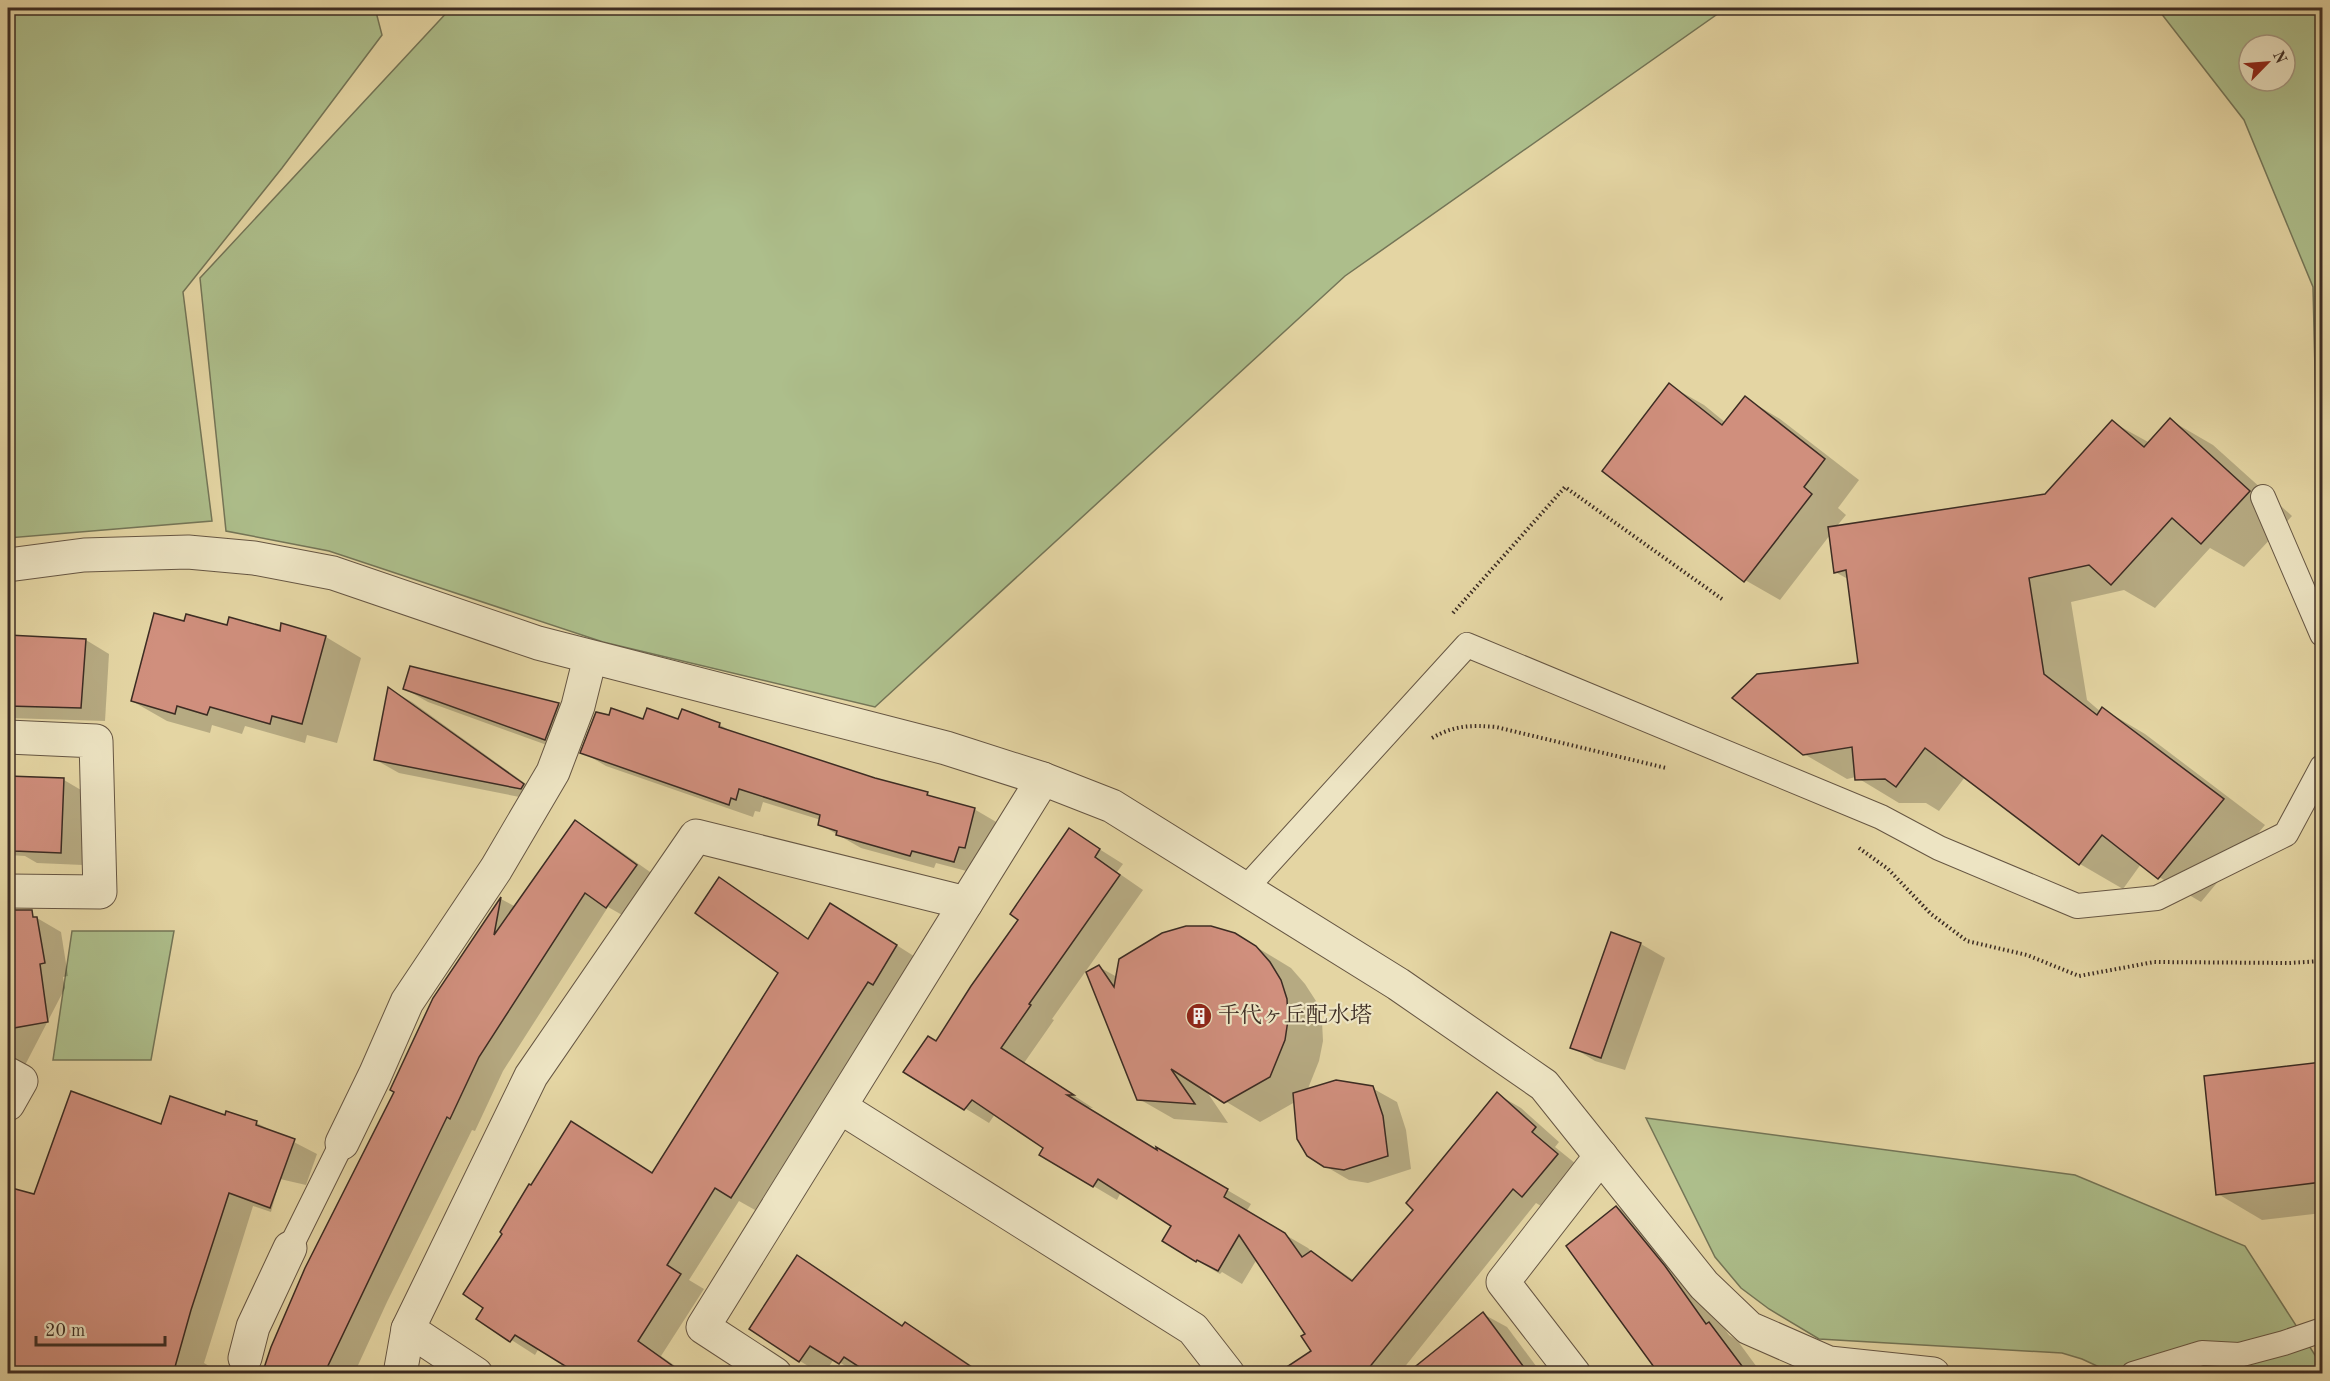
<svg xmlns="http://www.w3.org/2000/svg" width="2330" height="1381" viewBox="0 0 2330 1381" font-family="'Old Standard TT','Noto Serif JP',serif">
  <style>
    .green { fill: #adbe8b; stroke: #747557; stroke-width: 1.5; fill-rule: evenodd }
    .shadow { fill: #0003 }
    .building { fill: #d08f7d; stroke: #3c2c23; stroke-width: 1.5 }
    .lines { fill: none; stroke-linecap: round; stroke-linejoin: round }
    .service-casing { stroke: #665643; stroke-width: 26 }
    .minor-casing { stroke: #665643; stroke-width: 35 }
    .path { stroke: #3c2c23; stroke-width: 4; stroke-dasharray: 1.5 3; stroke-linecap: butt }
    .service { stroke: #ede4c3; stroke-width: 24 }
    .minor { stroke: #ede4c3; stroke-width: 33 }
    .labels { text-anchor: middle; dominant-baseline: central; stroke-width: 4.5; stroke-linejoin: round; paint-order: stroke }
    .poi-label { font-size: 22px; fill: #3c2c23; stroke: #ede4c3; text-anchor: start }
  </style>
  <rect width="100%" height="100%" fill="#e4d5a3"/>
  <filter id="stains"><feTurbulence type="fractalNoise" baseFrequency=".00333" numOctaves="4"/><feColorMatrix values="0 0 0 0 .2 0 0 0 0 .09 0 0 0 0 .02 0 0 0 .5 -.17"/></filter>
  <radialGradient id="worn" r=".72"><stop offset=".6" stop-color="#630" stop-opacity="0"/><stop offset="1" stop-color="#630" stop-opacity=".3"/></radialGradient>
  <!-- green -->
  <g class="green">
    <path d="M8,8H375L382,35L282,168L183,292L212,521L8,538Z"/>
    <path d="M451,8H1726L1345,276L875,707L603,642L329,551L226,531L200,278Z"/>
    <path d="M2157,8H2322V562L2319,538L2313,287L2244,120ZM2249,45H2285V81H2249Z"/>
    <path d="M72,931H174L151,1060H53Z"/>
    <path d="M1646,1118L2075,1175L2245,1246L2322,1366V1373H2112L2082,1359L2062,1353L1819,1339L1769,1309L1741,1288L1715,1257Z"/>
  </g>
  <!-- shadow -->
  <g class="shadow">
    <path d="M1669,385L1704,405L1726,423L1745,398L1780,419L1859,480L1838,508L1846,515L1836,527L2045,496L2112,422L2150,443L2170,420L2213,445L2292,516L2244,567L2210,548L2155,608L2124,590L2071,602L2087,700L2101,712L2103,709L2145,734L2265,825L2201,902L2159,877L2141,864L2123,889L2080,864L1965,777L1939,811L1926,803H1899L1856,777L1847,779L1804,754L1860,664L1848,579L1835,572L1830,535L1780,600L1745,580Z"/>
    <path d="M185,623L281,633L283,625L326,637L361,658L337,743L307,735L305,743L245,726L242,734L212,725L210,733L167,721L132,701Z"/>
    <path d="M8,638L86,640L109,654L105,721L8,718Z"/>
    <path d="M411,668L558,704L582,718L569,753L428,702L405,689Z"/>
    <path d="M389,689L412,702L547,799L545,802L399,773L376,760Z"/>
    <path d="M644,721H679L720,725L738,735L874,780L927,794L937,800L974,809L998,823L978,874L936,863L934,868L861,848L819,824L821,820L763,802L760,812L755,811L753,817L606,766L582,752Z"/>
    <path d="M8,777L64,780L86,793L83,865L37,863L25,856L8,855Z"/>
    <path d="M575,822L599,836L660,879L631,920L608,907L503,1071L475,1131L472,1130L387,1302L354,1374H267L395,1091L434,999L501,899L516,907Z"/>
    <path d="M1069,830L1123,864L1117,872L1143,890L1052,1019L1054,1020L1024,1063L1093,1108L1086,1107L1160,1153L1159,1150L1251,1204L1246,1212L1308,1248L1312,1252L1355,1281L1416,1209L1497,1094L1521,1108L1559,1142L1555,1147L1581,1168L1546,1209L1536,1203L1399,1374H1303L1313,1351L1307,1334L1257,1259L1242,1284L1222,1272L1220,1274L1164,1241L1173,1226L1121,1192L1117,1200L1041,1155L1045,1148L995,1114L989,1123L906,1072L937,1043L1020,920Z"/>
    <path d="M719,879L809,939L854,918L920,960L893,995L755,1210L739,1201L689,1280L704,1289L661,1356L681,1370L679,1373L539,1348L535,1355L479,1319L658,1178L780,972Z"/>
    <path d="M37,918L61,932L68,976L63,977L65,988L22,1071L8,1062V922Z"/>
    <path d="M1235,934L1291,968L1305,984L1316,1001L1322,1021L1323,1041L1319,1061L1307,1091L1372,1088L1397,1102L1406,1130L1411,1169L1368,1183L1349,1180L1325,1166L1295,1102L1260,1122L1205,1089L1228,1123L1174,1119L1139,1099L1099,967L1117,977Z"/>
    <path d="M1612,934L1641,944L1665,958L1625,1070L1595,1061L1572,1047Z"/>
    <path d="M2322,993V1051L2317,994Z"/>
    <path d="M2322,1063V1213L2262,1220L2218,1194L2205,1077Z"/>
    <path d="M227,1112L257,1123L317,1154L306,1185L280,1179L271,1212L253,1206L204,1363L222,1374H8V1188L35,1196L162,1126L225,1117Z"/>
    <path d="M1617,1207L1644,1223L1693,1284L1729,1335L1737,1340L1762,1374H1655L1659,1371Z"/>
    <path d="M797,1257L904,1326L905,1324L929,1337L984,1374H872L868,1371L866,1374H859L834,1359L824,1374H821L800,1361L751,1329Z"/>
    <path d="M1483,1314L1507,1327L1542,1374H1408Z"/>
  </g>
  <!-- building -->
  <g class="building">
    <path d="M1669,383L1722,425L1745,396L1825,459L1804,487L1812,494L1744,582L1602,471Z"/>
    <path d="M2170,418L2250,491L2201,544L2172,518L2111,585L2089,565L2029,578L2044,674L2097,715L2102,707L2224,799L2158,879L2102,835L2079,865L1925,748L1896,787L1885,779L1855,780L1852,747L1803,755L1732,698L1757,674L1858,663L1846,570L1834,573L1828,527L2045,494L2112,420L2144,447Z"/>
    <path d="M154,613L184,621L186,614L227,625L229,617L280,631L281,623L326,636L302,724L272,716L270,724L210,707L207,715L177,706L175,714L131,701Z"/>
    <path d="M8,635L86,639L81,708L8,706Z"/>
    <path d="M410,666L559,703L545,740L403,689Z"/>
    <path d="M388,687L524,784L521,789L374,760Z"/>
    <path d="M611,708L643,719L647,708L678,719L682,709L720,723L719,727L875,778L928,792L927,795L975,808L965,848L959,847L954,862L912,851L910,856L836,835L837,831L818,825L820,815L739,789L736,800L731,798L729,805L580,753L596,712L609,715Z"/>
    <path d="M8,776L64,778L61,853L14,851V828L8,827Z"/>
    <path d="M575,820L637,865L606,908L585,893L479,1057L450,1119L447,1117L420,1173L324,1374H262L271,1347L305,1268L394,1092L390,1090L433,998L501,897L494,935Z"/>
    <path d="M1069,828L1100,849L1095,857L1120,875L1029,1004L1031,1005L1001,1048L1074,1095H1067L1157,1150L1156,1147L1228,1189L1224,1197L1285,1233L1302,1257L1311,1251L1352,1281L1413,1210L1406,1203L1497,1092L1536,1127L1532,1132L1558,1154L1522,1197L1513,1189L1364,1374H1276L1311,1351L1301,1336L1305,1334L1239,1235L1218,1271L1197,1260L1196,1262L1162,1241L1171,1226L1098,1179L1093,1187L1039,1155L1043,1148L972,1100L964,1110L903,1072L928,1036L936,1041L971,986L1018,920L1010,914Z"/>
    <path d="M719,877L808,939L830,903L897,945L873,985L868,982L731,1198L715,1188L667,1265L681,1274L638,1341L684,1374H578L515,1335L510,1342L476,1319L483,1308L463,1294L502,1234L500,1232L529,1184L531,1185L571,1121L652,1173L778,973L695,913Z"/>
    <path d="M8,910H32L33,917H37L45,963L40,964L48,1022L8,1029Z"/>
    <path d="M1186,926H1211L1235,933L1256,946L1270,962L1281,980L1287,999L1288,1020L1285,1040L1270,1077L1224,1103L1171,1069L1195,1104L1137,1100L1086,972L1099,965L1114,987L1119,959L1162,933Z"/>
    <path d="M1611,932L1641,943L1601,1058L1570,1048Z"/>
    <path d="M2322,1062V1182L2216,1195L2204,1076Z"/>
    <path d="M1336,1080L1373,1086L1383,1116L1388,1156L1344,1170L1324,1167L1307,1156L1297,1139L1293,1093Z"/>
    <path d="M71,1091L161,1124L170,1096L225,1115L226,1111L257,1121L256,1125L295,1139L270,1208L229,1193L191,1310L173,1374H8V1187L34,1194Z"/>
    <path d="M1616,1206L1665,1266L1706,1324L1709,1322L1748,1374H1659L1566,1246Z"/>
    <path d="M797,1255L902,1326L905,1322L982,1374H870L844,1357L839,1364L810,1346L799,1362L749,1329Z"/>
    <path d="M1483,1312L1529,1374H1406Z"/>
  </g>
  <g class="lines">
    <!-- service casing -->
    <g class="service-casing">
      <g id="service">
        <path d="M2263,497L2322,634"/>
        <path d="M1245,889L1467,645L1881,817L1939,848L2077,906L2157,898L2286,834L2322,767"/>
        <path d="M290,1248L342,1143"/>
        <path d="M2133,1374L2202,1353L2239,1355L2284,1343L2322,1330"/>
      </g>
    </g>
    <!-- minor casing -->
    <g class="minor-casing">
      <g id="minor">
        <path d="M8,565L84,555L188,552L254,558L333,573L538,643L946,748L1043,779L1112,806L1398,984L1544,1085L1704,1285L1749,1328L1829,1363L1933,1374"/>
        <path d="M8,737L96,741L100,892L8,891"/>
        <path d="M8,1074L21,1081L8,1104"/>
        <path d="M840,1107L1193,1329L1228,1374"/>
        <path d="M342,1143L375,1075L407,1002L496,869L553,772L578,706L590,658"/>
        <path d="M408,1329L476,1374"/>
        <path d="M245,1358L253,1327L290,1248"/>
        <path d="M400,1374L408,1329L531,1076L696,836L966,903"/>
        <path d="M775,1374L703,1327L1043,779"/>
        <path d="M1574,1374L1503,1282L1601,1156"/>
      </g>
    </g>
    <!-- path -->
    <g class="path">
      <path d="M1453,613L1565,487L1722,599"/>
      <path d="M1432,738C1455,725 1471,725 1496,727L1666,768"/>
      <path d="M1859,848L1888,869L1931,914L1967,941L2027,955L2079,976L2154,962L2289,963L2322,961"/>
    </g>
    <!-- service -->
    <use href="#service" class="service"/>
    <!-- minor -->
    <use href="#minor" class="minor"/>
  </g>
  <!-- icons -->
  <defs>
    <g id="building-disc" transform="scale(1.35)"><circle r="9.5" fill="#8f2418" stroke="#ede4c3"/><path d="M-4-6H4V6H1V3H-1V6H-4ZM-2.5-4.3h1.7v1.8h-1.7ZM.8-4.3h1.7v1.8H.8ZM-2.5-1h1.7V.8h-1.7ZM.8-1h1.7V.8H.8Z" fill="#fff"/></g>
  </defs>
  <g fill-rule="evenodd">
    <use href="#building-disc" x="1199" y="1016"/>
  </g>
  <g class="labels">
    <!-- poi labels -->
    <g class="poi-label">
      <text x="1218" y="1016">千代ヶ丘配水塔</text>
    </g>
  </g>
  <!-- margin -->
  <rect width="2330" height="1381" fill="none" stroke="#e4d5a3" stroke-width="30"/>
  <rect x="9" y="9" width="2312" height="1363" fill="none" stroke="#3c2c23" stroke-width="3"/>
  <rect x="15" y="15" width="2300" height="1351" fill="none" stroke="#3c2c23" stroke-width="1.5"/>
  <!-- north arrow -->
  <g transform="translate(2267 63) rotate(65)"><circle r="28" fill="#ede4c3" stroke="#a69a83" stroke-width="1.5"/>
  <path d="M0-4.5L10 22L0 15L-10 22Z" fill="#8f2418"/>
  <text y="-9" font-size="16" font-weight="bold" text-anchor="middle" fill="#3c2c23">N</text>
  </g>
  <!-- scale -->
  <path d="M36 1336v9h129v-9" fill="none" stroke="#3c2c23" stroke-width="3"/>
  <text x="45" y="1336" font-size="18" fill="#3c2c23" stroke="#ede4c3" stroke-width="4.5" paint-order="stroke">20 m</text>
  <rect width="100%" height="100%" filter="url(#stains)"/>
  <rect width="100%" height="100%" fill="url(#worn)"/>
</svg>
